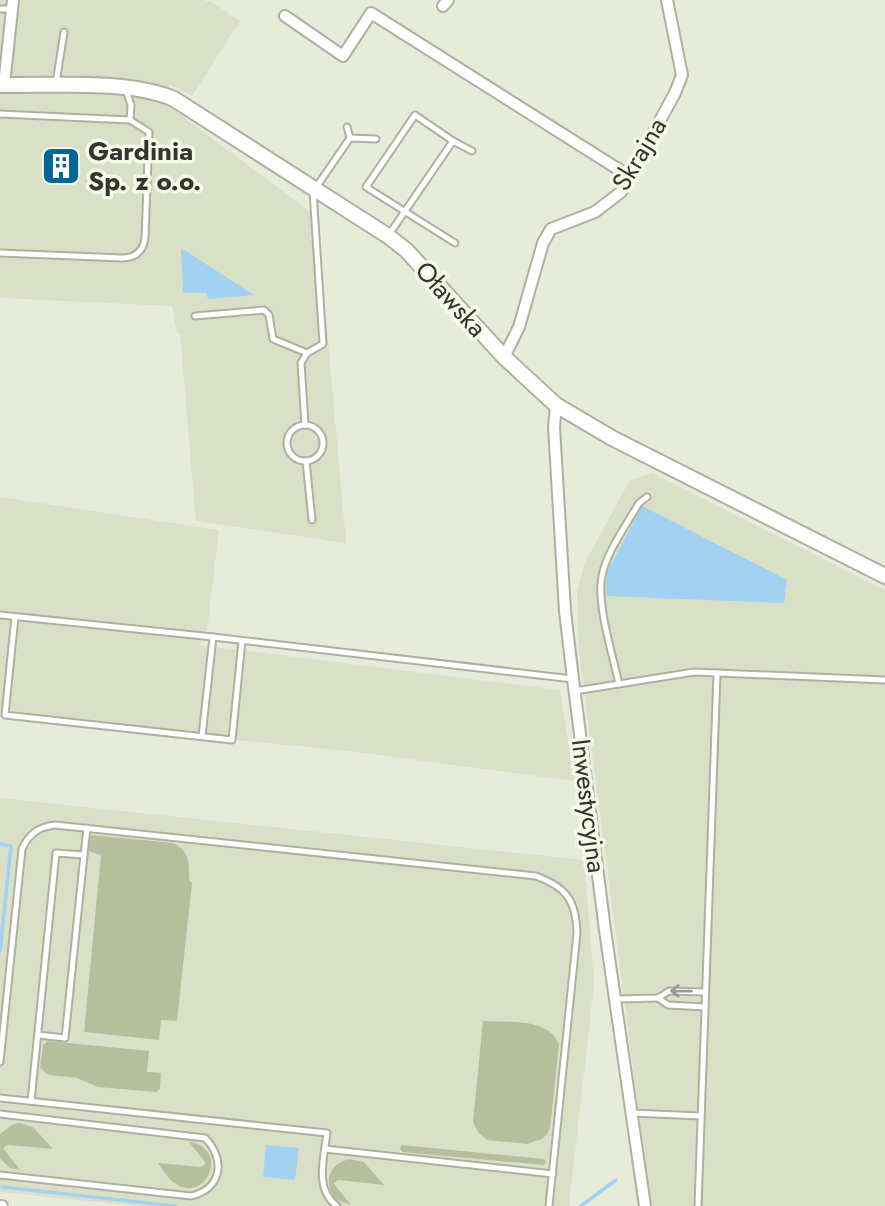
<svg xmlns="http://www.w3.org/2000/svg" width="885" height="1206" viewBox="0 0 885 1206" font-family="Jost,sans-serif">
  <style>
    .built { fill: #dae0c7 }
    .green { fill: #b6be9d }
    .water { fill: #a3d1f1 }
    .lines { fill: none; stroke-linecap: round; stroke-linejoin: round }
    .stream { stroke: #a3d1f1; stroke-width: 3.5 }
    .service-casing { stroke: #adb1a0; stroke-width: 9 }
    .minor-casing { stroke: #adb1a0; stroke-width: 14 }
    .tertiary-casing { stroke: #adb1a0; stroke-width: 18 }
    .service { stroke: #fff; stroke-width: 5 }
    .minor { stroke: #fff; stroke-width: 10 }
    .tertiary { stroke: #fff; stroke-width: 14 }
    .oneway { stroke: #9a9a96 }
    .labels { text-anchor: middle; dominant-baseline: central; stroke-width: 7; stroke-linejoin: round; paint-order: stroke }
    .poi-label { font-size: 26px; font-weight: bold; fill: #34352e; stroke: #f4f9e7; text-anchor: start }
    .street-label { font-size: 26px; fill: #34352e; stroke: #f4f9e7 }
  </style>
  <rect width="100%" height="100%" fill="#e7ebda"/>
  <!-- built -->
  <g class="built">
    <path d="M0,0H203L212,2L240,21L192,96L170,85L162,101L317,217L346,543L196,521L180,334L177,333L172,306L0,298Z"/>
    <path d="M652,473L885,590V1206H651L579,652L577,593L584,564L630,480Z"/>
    <path d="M0,497L219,530L207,631L199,645L560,690L575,781L348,751L0,717Z"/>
    <path d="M0,798L584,860L594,983L569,1206H138L0,1192Z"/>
  </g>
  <!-- green -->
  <g class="green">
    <path d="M89,835L173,843C189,850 190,864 189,880L192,883L177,1021L161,1020L159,1040L84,1032L101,855L88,851Z"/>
    <path d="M483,1021C508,1023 548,1017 559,1044L550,1128L547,1134L542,1139L527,1144L487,1140L478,1132L473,1122Z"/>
    <path d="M48,1041L149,1051L147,1072L161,1073L160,1089L156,1092L98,1087L77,1078L49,1075L40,1068L43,1045Z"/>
    <path d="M19,1123L33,1127L53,1149L8,1145L3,1148L20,1170L10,1168L0,1158V1134L12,1125Z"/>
    <path d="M189,1142C231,1148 206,1204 176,1184C168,1179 163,1170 158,1163L201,1167L206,1163Z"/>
    <path d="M402,1145L544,1159L546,1162L544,1165L402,1152L400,1148Z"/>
    <path d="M350,1159L364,1162L384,1185L338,1180L334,1184L351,1205L335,1199C323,1182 329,1163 350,1159Z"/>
  </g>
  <!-- water -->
  <g class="water">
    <path d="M181,248L254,295L208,299L206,293H183Z"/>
    <path d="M642,506L787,580L784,603L606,596L607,572Z"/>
    <path d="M266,1145L299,1148L295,1180L263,1177Z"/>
  </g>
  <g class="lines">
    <!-- stream -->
    <g class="stream">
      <path d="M0,844L11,846L0,951"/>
      <path d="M2,1187L175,1206"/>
      <path d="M581,1206L616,1180"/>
    </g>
    <!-- service casing -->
    <g class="service-casing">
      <g id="service">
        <path d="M0,9H12"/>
        <path d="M56,83L64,32"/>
        <path d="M0,114L130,120L131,105L126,90"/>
        <path d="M347,127L350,138"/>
        <path d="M453,141L472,151"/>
        <path d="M315,189L350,138L376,139"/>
        <path d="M388,236L453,141L415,115L366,187L455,243"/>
        <path d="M0,253L122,258C135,258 143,252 145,238L149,132L130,120"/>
        <path d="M195,316L264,310L269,315L273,339L307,353"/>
        <circle cx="305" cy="443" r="18"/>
        <path d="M305,425L301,363L307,353L323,344L313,191"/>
        <path d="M306,461L312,520"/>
        <path d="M0,615L213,637L573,679"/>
        <path d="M15,617L5,715L232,740L242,641"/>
        <path d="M619,684C613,656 596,603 602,576C606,553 627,524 639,503L647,497"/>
        <path d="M575,691L694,672L885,680"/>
        <path d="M202,736L213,637"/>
        <path d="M84,855L87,828"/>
        <path d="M658,998L668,1005L705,1007"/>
        <path d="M616,999L658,998L669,991L705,992"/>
        <path d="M0,1062L22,849C29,834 38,827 55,825L536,876C566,887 576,900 577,933L549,1206"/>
        <path d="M0,1098L327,1133C324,1157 314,1190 337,1206"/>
        <path d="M31,1101L56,853L84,855L65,1038L38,1035"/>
        <path d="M632,1113L701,1116"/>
        <path d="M0,1114L205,1138C226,1159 222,1189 191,1196L0,1175"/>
        <path d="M325,1149L553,1174"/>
        <path d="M698,1206L717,673"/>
      </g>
    </g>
    <!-- minor casing -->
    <g class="minor-casing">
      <g id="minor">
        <path d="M443,6L448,0"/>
        <path d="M285,16L343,56L371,13L629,176"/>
        <path d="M4,85L13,0"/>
        <path d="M504,357L519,327L543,243L551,229L595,212L621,192L675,93L682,75L667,0"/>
        <path d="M556,405L554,427L565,611L573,679L605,930L645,1206"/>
        <path d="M0,1206H2"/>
      </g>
    </g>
    <!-- tertiary casing -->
    <g class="tertiary-casing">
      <path id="tertiary" d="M0,85C51,86 128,79 174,99L388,236L406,250L504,357L556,405L612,438L885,576"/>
    </g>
    <!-- service -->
    <use href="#service" class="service"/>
    <!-- minor -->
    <use href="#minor" class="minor"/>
    <!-- tertiary -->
    <use href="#tertiary" class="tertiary"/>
  </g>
  <!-- one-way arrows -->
  <defs><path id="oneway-shaft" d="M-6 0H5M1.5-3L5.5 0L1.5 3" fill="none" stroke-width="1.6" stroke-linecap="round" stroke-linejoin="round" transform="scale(1.75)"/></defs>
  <use class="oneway" href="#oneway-shaft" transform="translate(681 991) rotate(-179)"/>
  <!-- icons -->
  <defs>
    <g id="building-square" transform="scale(2.0125)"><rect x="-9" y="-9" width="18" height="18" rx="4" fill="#016694" stroke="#f4f9e7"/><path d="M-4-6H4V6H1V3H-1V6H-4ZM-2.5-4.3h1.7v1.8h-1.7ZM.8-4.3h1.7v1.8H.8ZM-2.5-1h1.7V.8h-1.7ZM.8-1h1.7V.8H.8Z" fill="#fff"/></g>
  </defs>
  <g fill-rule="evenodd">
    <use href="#building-square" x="61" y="166"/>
  </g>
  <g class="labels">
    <!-- poi labels -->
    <g class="poi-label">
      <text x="88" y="151">Gardinia<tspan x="88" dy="30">Sp. z o.o.</tspan></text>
    </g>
    <!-- street labels -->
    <g class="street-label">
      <text transform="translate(639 154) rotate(-59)">Skrajna</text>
      <text transform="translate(451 299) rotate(48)">Oławska</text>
      <text transform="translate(589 806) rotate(83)">Inwestycyjna</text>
    </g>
  </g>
</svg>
